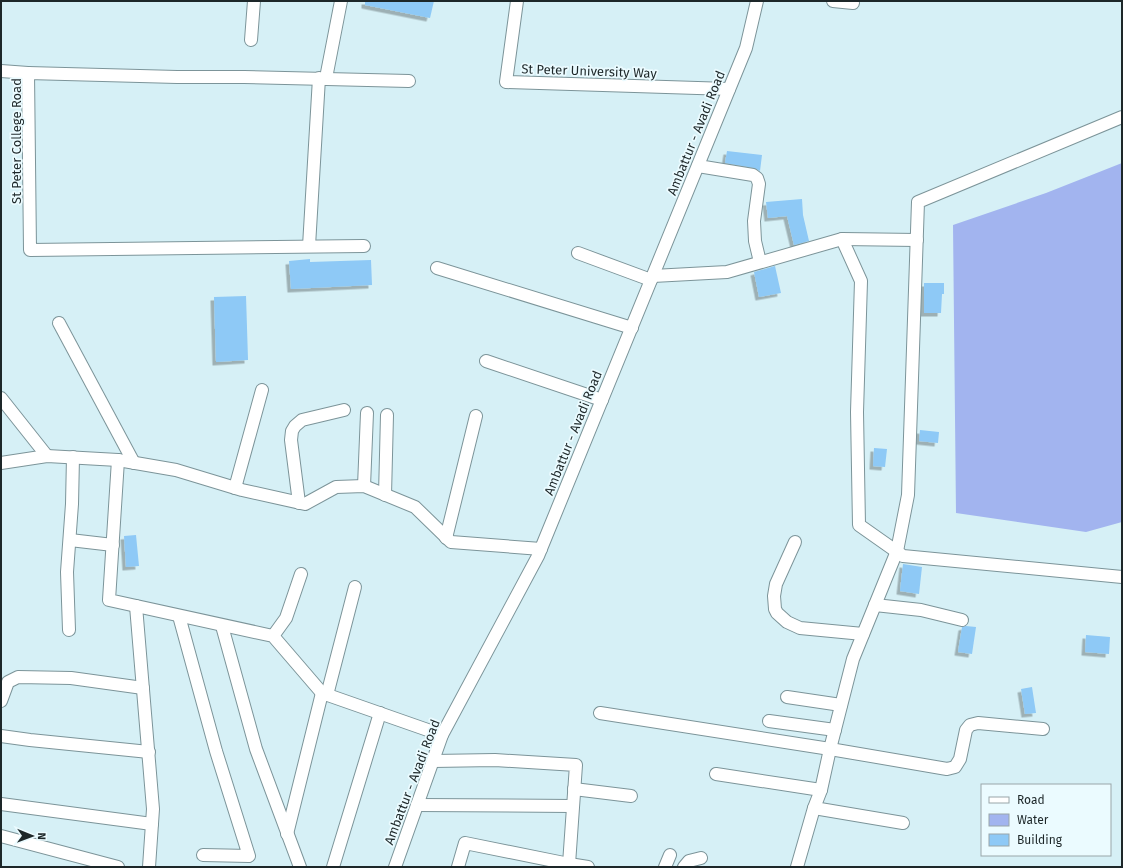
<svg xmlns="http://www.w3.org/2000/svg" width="1123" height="868" viewBox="0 0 1123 868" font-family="'Fira Sans',sans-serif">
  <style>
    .water { fill: #a2b4ef }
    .building { fill: #8ec9f6; filter: url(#shadow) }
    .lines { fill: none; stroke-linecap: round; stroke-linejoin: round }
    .minor-casing { stroke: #7c9499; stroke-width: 14 }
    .minor { stroke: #fff; stroke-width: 12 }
    .labels { text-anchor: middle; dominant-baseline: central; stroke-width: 3.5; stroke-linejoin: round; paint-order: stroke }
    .street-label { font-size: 13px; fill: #1d2729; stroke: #ebfbff }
  </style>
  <defs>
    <filter id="shadow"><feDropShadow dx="-3.5" dy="3.5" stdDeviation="0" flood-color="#0004"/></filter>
  </defs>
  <rect width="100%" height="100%" fill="#d6f0f6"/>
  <!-- water -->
  <path class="water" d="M1122,163V522L1086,532L956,513L953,225L1046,193Z"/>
  <!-- building -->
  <g class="building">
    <path d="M365,1H434L430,18L365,5Z"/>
    <path d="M727,151L762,155L760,171L754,168L725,163Z"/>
    <path d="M802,199L803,215L809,241L794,245L787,216L768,218L766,202Z"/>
    <path d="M310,259V262L371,260L372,285L291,289L289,261Z"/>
    <path d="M775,266L781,293L759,297L754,272Z"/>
    <path d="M924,283H944V294H942L941,313H924Z"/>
    <path d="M246,296L248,360L216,362L214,297Z"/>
    <path d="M920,430L939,432L938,443L919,441Z"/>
    <path d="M874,448L887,449L885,467L873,466Z"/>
    <path d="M136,535L139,566L126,567L124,536Z"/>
    <path d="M903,564L922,567L919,594L900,591Z"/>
    <path d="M966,626L976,627L972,654L958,652L962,627Z"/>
    <path d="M1086,635L1110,637L1109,654L1085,652Z"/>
    <path d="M1032,687L1036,713L1025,714L1021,689Z"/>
  </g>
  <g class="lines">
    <!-- minor casing -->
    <g class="minor-casing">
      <g id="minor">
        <path d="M517,1L506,82L729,89"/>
        <path d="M833,1L853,3"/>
        <path d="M251,40L254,1"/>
        <path d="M1,71L28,73"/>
        <path d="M326,78L341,1"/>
        <path d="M698,166L753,175L757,178L759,184L754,221L755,241L760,262"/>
        <path d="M842,239L917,240"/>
        <path d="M309,246L319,78"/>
        <path d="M364,246L30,250L28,73L177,77H244L409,81"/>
        <path d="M578,253L651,280"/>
        <path d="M437,268L632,328"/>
        <path d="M653,276L727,272L842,239L861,281L857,412L859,525L903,556L1122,577"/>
        <path d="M59,323L134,463"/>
        <path d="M486,361L602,400"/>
        <path d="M1,398L47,456"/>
        <path d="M118,460L109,600L273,636L322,693"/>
        <path d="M1,463L47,456L118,460L176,470L242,490L305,504L336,487L364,486L415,507L451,542L541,549"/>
        <path d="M364,486L367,413"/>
        <path d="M235,488L262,390"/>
        <path d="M385,495L387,415"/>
        <path d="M299,503L291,440L292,431L295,426L302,420L344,410"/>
        <path d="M446,538L476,416"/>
        <path d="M70,540L113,545"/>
        <path d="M795,542L776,584L774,596L775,609L777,613L787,622L800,628L863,634"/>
        <path d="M875,605L921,610L962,620"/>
        <path d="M136,606L153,809L149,867"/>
        <path d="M179,616L216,751L249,856L203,855"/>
        <path d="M222,626L256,749L300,867"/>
        <path d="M69,630L67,572L72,504L73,457"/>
        <path d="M273,636L286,618L301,574"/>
        <path d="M327,695L355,587"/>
        <path d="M787,697L841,705"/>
        <path d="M1,701L8,682L18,677L71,678L143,688"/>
        <path d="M600,713L830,749L947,769L955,767L960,759L966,730L970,725L978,723L1043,729"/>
        <path d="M769,721L835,730"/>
        <path d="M1,736L30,740L149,752"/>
        <path d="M433,761L495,760L576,765L569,864"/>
        <path d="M716,774L821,790"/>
        <path d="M574,789L631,796"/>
        <path d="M1,804L152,824"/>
        <path d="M417,805L572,806"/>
        <path d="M814,808L903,823"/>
        <path d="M287,834L322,693L442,735"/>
        <path d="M1,836L118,867"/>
        <path d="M333,867L380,713"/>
        <path d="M395,867L442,735L538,556L746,48L757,1"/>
        <path d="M458,867L465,843L569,864L588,867"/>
        <path d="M665,867L670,855"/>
        <path d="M684,867L689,861L701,858"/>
        <path d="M797,867L814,808L821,790L830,749L853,659L897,551L908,495L918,202L1122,117"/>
      </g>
    </g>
    <!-- minor -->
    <use href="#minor" class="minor"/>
  </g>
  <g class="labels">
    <!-- street labels -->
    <g class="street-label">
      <text transform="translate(589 71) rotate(2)">St Peter University Way</text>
      <text transform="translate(696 133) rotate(-68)">Ambattur - Avadi Road</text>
      <text transform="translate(16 141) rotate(-90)">St Peter College Road</text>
      <text transform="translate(573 433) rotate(-68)">Ambattur - Avadi Road</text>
      <text transform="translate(412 782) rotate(-69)">Ambattur - Avadi Road</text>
    </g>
  </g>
  <!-- border -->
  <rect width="1123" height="868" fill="none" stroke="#1d2729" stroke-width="4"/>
  <!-- legend -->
  <rect x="981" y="784" width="130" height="72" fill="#ebfbff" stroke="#99a6a9"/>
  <rect x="989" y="797" width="20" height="6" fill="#ffffff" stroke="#99a6a9"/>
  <text x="1017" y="804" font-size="12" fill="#1d2729">Road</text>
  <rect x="989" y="814" width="20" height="12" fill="#a2b4ef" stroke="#99a6a9"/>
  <text x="1017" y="824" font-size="12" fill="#1d2729">Water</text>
  <rect x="989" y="834" width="20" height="12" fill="#8ec9f6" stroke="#99a6a9"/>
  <text x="1017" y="844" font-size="12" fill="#1d2729">Building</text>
  <!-- north arrow -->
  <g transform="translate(32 836) rotate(91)" stroke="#ebfbff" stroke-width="3" paint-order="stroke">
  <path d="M0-3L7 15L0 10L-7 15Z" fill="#1d2729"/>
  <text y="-6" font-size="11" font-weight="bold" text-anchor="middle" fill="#1d2729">N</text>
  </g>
</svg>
